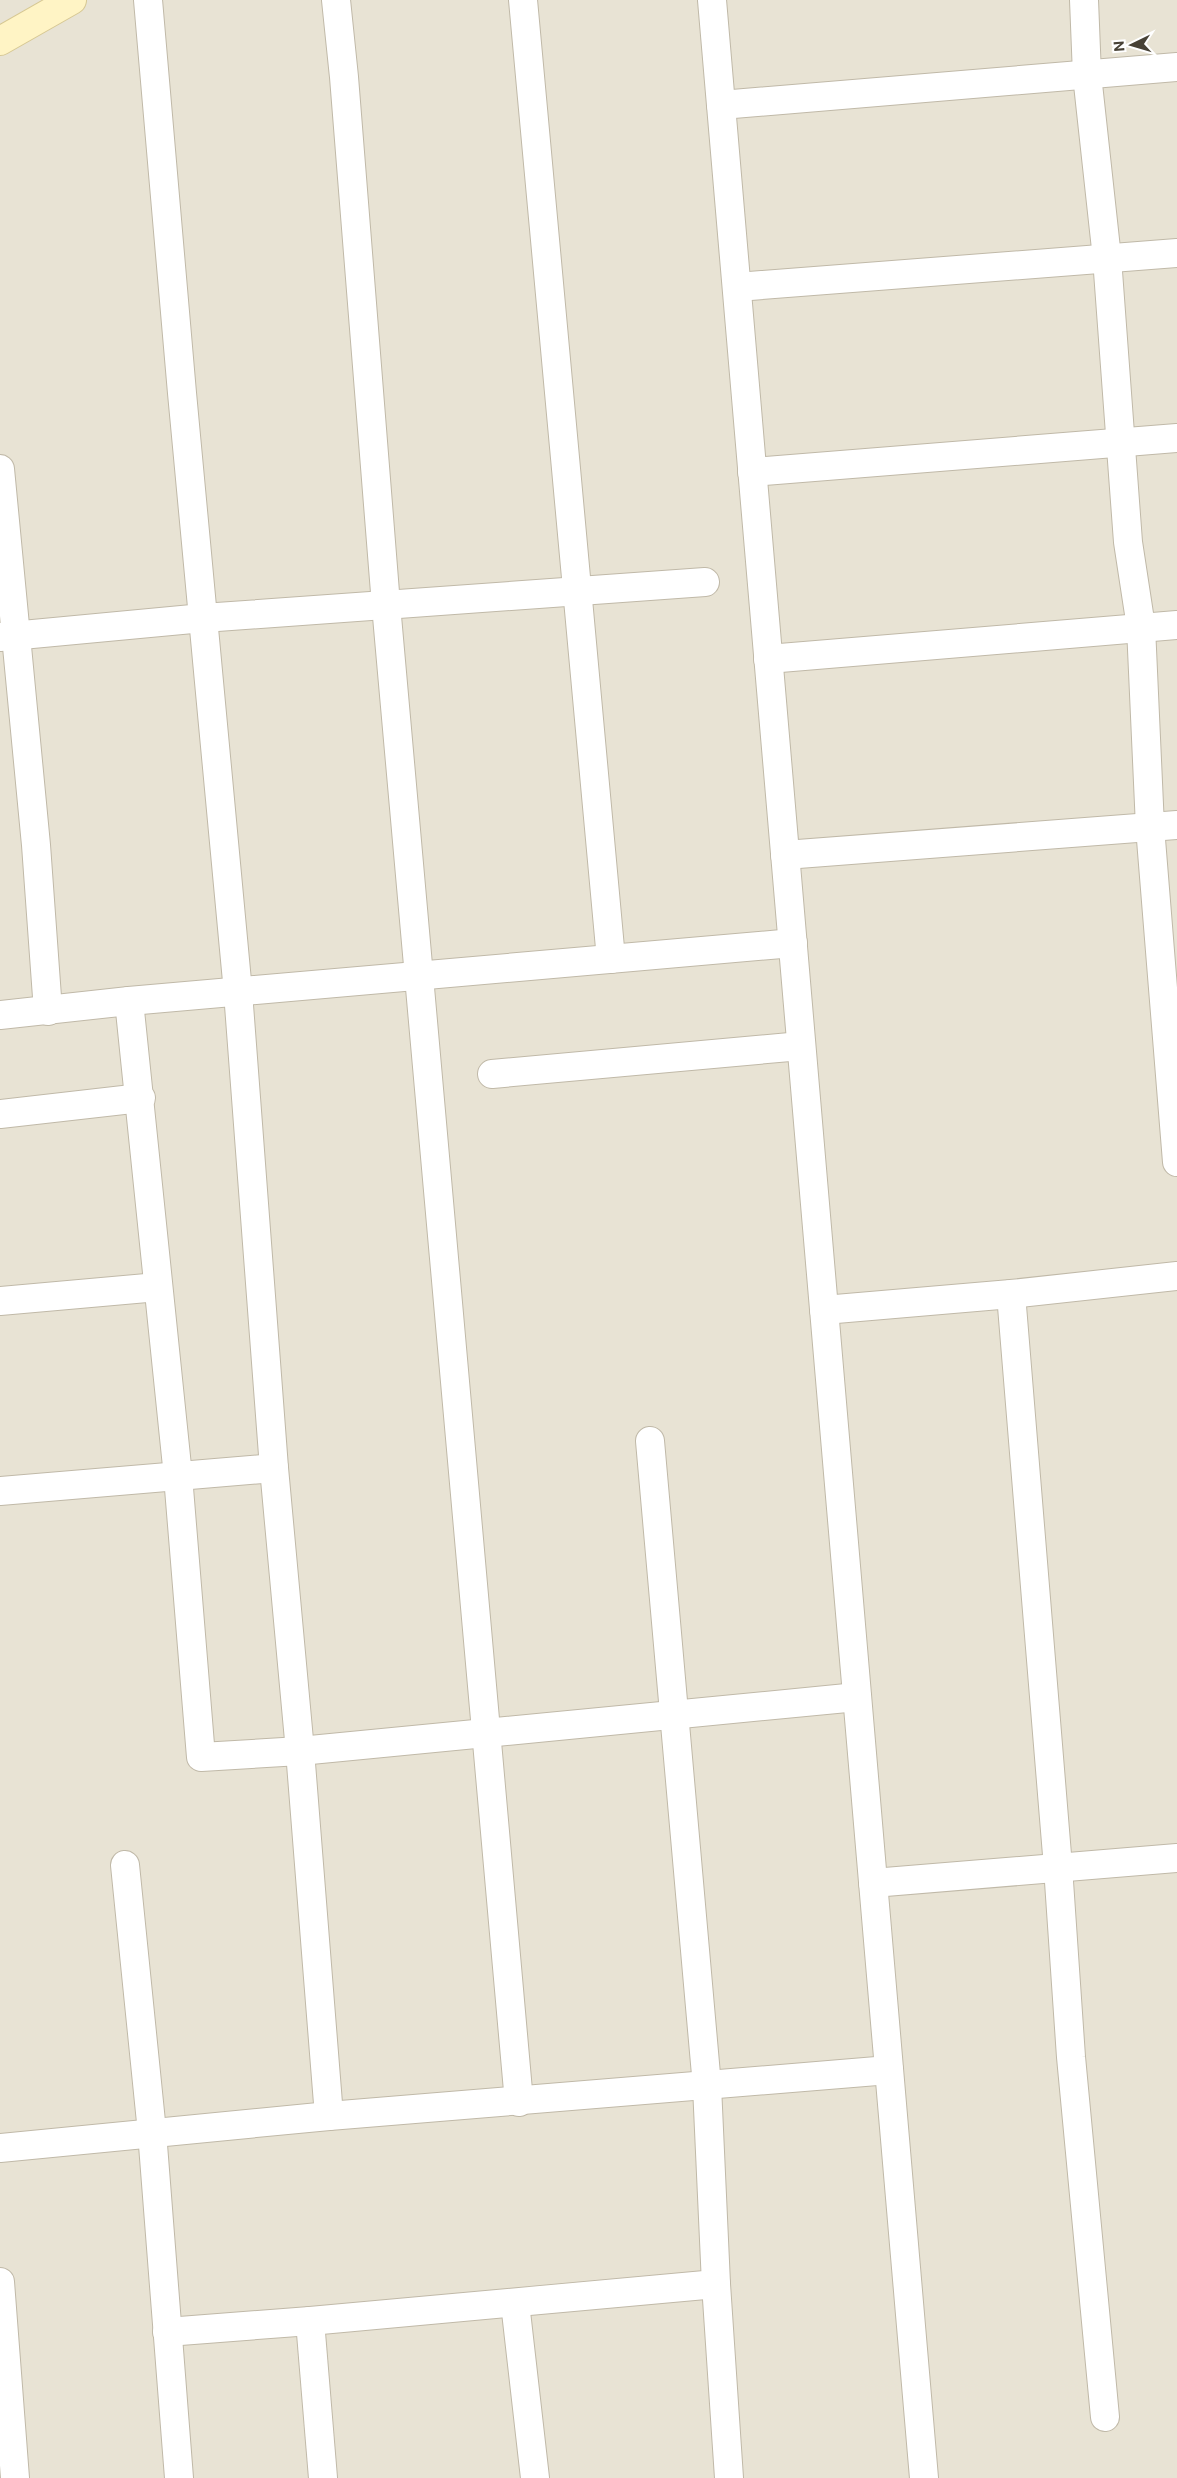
<svg xmlns="http://www.w3.org/2000/svg" width="1177" height="2478" viewBox="0 0 1177 2478" font-family="'Public Sans',sans-serif">
  <style>
    .residential { fill: #e8e3d4 }
    .lines { fill: none; stroke-linecap: round; stroke-linejoin: round }
    .street-casing { stroke: #c0b9a8; stroke-width: 30 }
    .secondary-casing { stroke: #d7c893; stroke-width: 30 }
    .street { stroke: #fff; stroke-width: 28 }
    .secondary { stroke: #fff4c5; stroke-width: 28 }
  </style>
  <rect width="100%" height="100%" fill="#f4f1e6"/>
  <!-- residential -->
  <rect class="residential" x="0" y="0" width="1177" height="2478"/>
  <g class="lines">
    <!-- street casing -->
    <g class="street-casing">
      <g id="street">
        <path d="M148,0L182,393L238,992L274,1468L300,1751L329,2116"/>
        <path d="M336,0L344,77L386,605L519,2102"/>
        <path d="M523,0L611,959"/>
        <path d="M712,0L924,2478"/>
        <path d="M1084,0L1087,75L1107,258L1128,542L1141,627L1150,827L1177,1162"/>
        <path d="M721,105L1177,67"/>
        <path d="M737,287L1177,253"/>
        <path d="M0,469L36,845L48,1011"/>
        <path d="M752,472L1177,438"/>
        <path d="M0,637L203,618L705,582"/>
        <path d="M768,659L1177,625"/>
        <path d="M785,855L1177,825"/>
        <path d="M129,1001L178,1476L201,1757L300,1751L857,1697"/>
        <path d="M0,1015L129,1001L793,943"/>
        <path d="M492,1074L801,1046"/>
        <path d="M0,1114L141,1098"/>
        <path d="M1011,1294L1058,1867L1071,2057L1105,2417"/>
        <path d="M0,1301L158,1287"/>
        <path d="M824,1310L1011,1294L1177,1276"/>
        <path d="M650,1441L707,2086L716,2284L729,2478"/>
        <path d="M0,1491L274,1468"/>
        <path d="M125,1865L152,2132L179,2478"/>
        <path d="M873,1883L1177,1858"/>
        <path d="M0,2148L329,2116L889,2070"/>
        <path d="M0,2282L15,2478"/>
        <path d="M515,2303L535,2478"/>
        <path d="M310,2321L323,2478"/>
        <path d="M167,2332L310,2321L716,2284"/>
      </g>
    </g>
    <!-- secondary casing -->
    <g class="secondary-casing">
      <path id="secondary" d="M0,41L72,0"/>
    </g>
    <!-- street -->
    <use href="#street" class="street"/>
    <!-- secondary -->
    <use href="#secondary" class="secondary"/>
  </g>
  <!-- north arrow -->
  <g transform="translate(1132 45) rotate(265)" stroke="#ffffff" stroke-width="4" paint-order="stroke">
  <path d="M0-4L9 19L0 12L-9 19Z" fill="#474135"/>
  <text y="-8" font-size="14" font-weight="bold" text-anchor="middle" fill="#474135">N</text>
  </g>
</svg>
